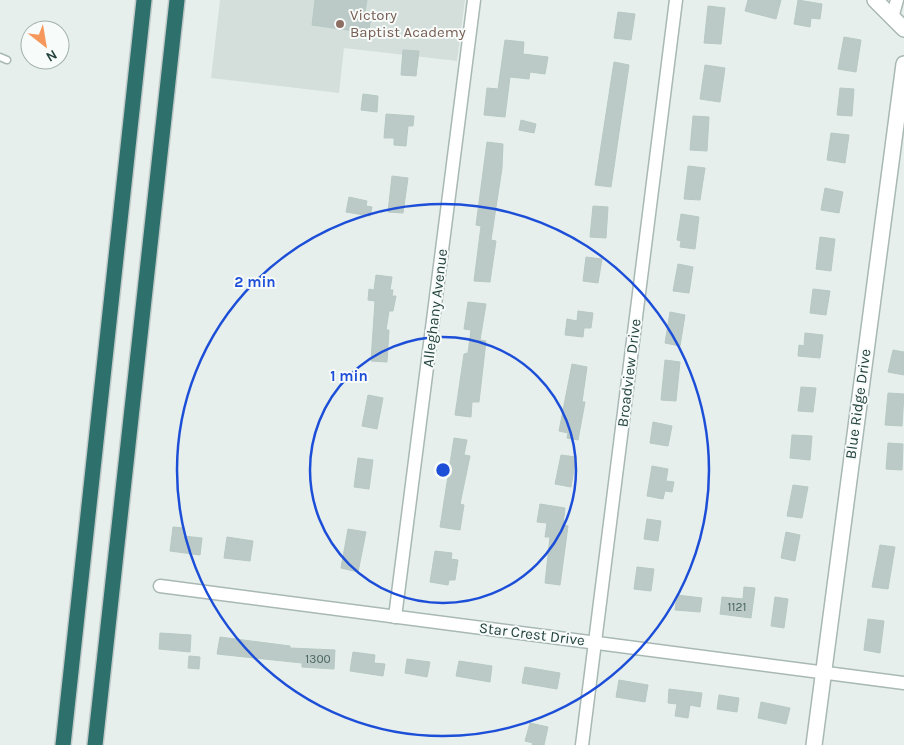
<svg xmlns="http://www.w3.org/2000/svg" width="904" height="745" viewBox="0 0 904 745" font-family="Karla,sans-serif">
  <style>
    .built { fill: #d4dfdb }
    .building { fill: #bbcac6; stroke: #b7c9c4 }
    .lines { fill: none; stroke-linecap: round; stroke-linejoin: round }
    .service-casing { stroke: #a8b8b4; stroke-width: 9 }
    .minor-casing { stroke: #a8b8b4; stroke-width: 15 }
    .tertiary-casing { stroke: #a8b8b4; stroke-width: 18 }
    .motorway-casing { stroke: #c1cac9; stroke-width: 18 }
    .service { stroke: #fff; stroke-width: 6 }
    .minor { stroke: #fff; stroke-width: 12 }
    .tertiary { stroke: #fff; stroke-width: 15 }
    .motorway { stroke: #2e706b; stroke-width: 15 }
    .ring { fill: none; stroke: #1d4ed8; stroke-width: 2.5 }
    .education-dot { fill: #8d6e63; stroke: #f7fbf9; stroke-width: 2 }
    .labels { text-anchor: middle; dominant-baseline: central; stroke-width: 4; stroke-linejoin: round; paint-order: stroke }
    .number-label { font-size: 12px; fill: #496460 }
    .education-label { font-size: 15px; fill: #785e54; stroke: #f7fbf9; text-anchor: start }
    .street-label { font-size: 15px; fill: #23423e; stroke: #f7fbf9 }
    .centre { fill: #1d4ed8; stroke: #f7fbf9; stroke-width: 2.5 }
    .ring-label { font-size: 15px; text-anchor: middle; font-weight: bold; fill: #1d4ed8; stroke: #f7fbf9; stroke-width: 4; stroke-linejoin: round; paint-order: stroke }
  </style>
  <rect width="100%" height="100%" fill="#e6efec"/>
  <!-- built -->
  <path class="built" d="M220,0H465L457,61L344,48L339,93L211,78Z"/>
  <!-- building -->
  <g class="building">
    <path d="M315,0H367L365,12L371,13L369,33L312,25Z"/>
    <path d="M748,0H781L776,19L745,11Z"/>
    <path d="M798,0L822,4L820,19L811,18L810,27L794,24Z"/>
    <path d="M708,6L725,8L721,44L704,43Z"/>
    <path d="M618,12L635,14L631,40L614,38Z"/>
    <path d="M844,37L861,40L856,72L838,69Z"/>
    <path d="M505,40L524,42L523,54L548,57L545,74L530,72L529,79L510,77L505,117L484,115L487,88L498,89Z"/>
    <path d="M403,50L419,51L416,76L401,75Z"/>
    <path d="M614,62L629,65L611,187L595,185Z"/>
    <path d="M705,65L725,68L720,102L700,99Z"/>
    <path d="M840,88L854,89L852,116L837,115Z"/>
    <path d="M363,94L378,96L377,112L361,110Z"/>
    <path d="M386,114L414,116L413,126H408L406,146L394,145V138H384Z"/>
    <path d="M693,116L709,117L707,151L690,150Z"/>
    <path d="M521,120L536,124L534,133L519,130Z"/>
    <path d="M831,133L849,135L845,163L827,160Z"/>
    <path d="M487,142L503,144L502,168L491,240L496,241L490,282L474,281L481,226L476,225Z"/>
    <path d="M688,166L705,168L700,200L684,199Z"/>
    <path d="M392,176L408,178L403,213L388,212Z"/>
    <path d="M825,188L843,192L839,213L821,210Z"/>
    <path d="M349,197L367,201L366,206L372,207L370,216L346,212Z"/>
    <path d="M593,206L608,207L606,238L590,237Z"/>
    <path d="M681,214L699,217L695,249L680,247L681,241L677,240Z"/>
    <path d="M820,237L835,239L831,271L816,269Z"/>
    <path d="M586,257L602,259L598,283L583,281Z"/>
    <path d="M678,264L693,267L689,293L673,291Z"/>
    <path d="M376,275L392,277L390,290H393L392,296H396L393,311H389L386,330H389L387,362L371,361L375,301L368,300L369,289L374,290Z"/>
    <path d="M813,289L830,291L826,315L810,313Z"/>
    <path d="M468,302L486,304L480,340L486,341L479,402H472L471,417L455,415L464,354L468,353L471,330L464,329Z"/>
    <path d="M578,311L593,313L591,328H584L583,337L565,335L567,319L577,321Z"/>
    <path d="M670,312L685,315L680,346L665,343Z"/>
    <path d="M805,333L823,335L820,358L798,356L799,345L804,346Z"/>
    <path d="M893,350L904,352V375L888,372Z"/>
    <path d="M665,360L680,362L676,401L661,400Z"/>
    <path d="M572,364L587,367L582,402H585L578,440L567,438L568,433L559,431Z"/>
    <path d="M801,387L816,388L813,412L798,411Z"/>
    <path d="M888,393L904,394L902,426L885,425Z"/>
    <path d="M368,395L383,398L377,429L362,426Z"/>
    <path d="M653,422L672,426L668,446L650,443Z"/>
    <path d="M792,435L812,436L810,460L790,458Z"/>
    <path d="M454,438L467,440L464,455L470,456L460,504L464,505L460,530L440,527Z"/>
    <path d="M888,443L903,444L902,470L886,469Z"/>
    <path d="M561,455L576,457L571,487L555,484Z"/>
    <path d="M358,458L373,460L369,489L354,487Z"/>
    <path d="M652,466L668,469L666,481L674,482L672,492L665,491L663,499L647,496Z"/>
    <path d="M793,485L808,487L802,518L787,516Z"/>
    <path d="M540,504L565,508L563,525L568,526L560,585L545,583L550,537H545L547,523L537,522Z"/>
    <path d="M647,519L661,521L658,541L644,539Z"/>
    <path d="M173,527L184,528L183,536L202,538L200,555L170,551Z"/>
    <path d="M348,529L366,532L358,572L341,568Z"/>
    <path d="M786,532L800,535L795,561L781,558Z"/>
    <path d="M227,537L253,541L250,561L224,558Z"/>
    <path d="M880,545L895,547L888,589L872,587Z"/>
    <path d="M435,551L452,553L451,559L458,560L455,580H449L448,585L430,582Z"/>
    <path d="M637,567L654,569L651,591L634,589Z"/>
    <path d="M744,587L755,588L751,618L720,614L722,597L743,599Z"/>
    <path d="M677,595L702,598L700,612L675,610Z"/>
    <path d="M775,597L788,599L784,628L771,626Z"/>
    <path d="M868,619L884,621L880,653L864,650Z"/>
    <path d="M160,633L191,635L190,652L159,649Z"/>
    <path d="M220,637L290,646V648L335,650L334,669L302,667V663L217,654Z"/>
    <path d="M353,652L375,655L374,663L385,664L383,676L350,671Z"/>
    <path d="M189,656L200,657L199,669L188,668Z"/>
    <path d="M407,659L430,662L427,677L405,673Z"/>
    <path d="M459,661L492,666L490,682L456,676Z"/>
    <path d="M525,667L560,673L557,689L522,683Z"/>
    <path d="M619,680L648,685L645,702L616,697Z"/>
    <path d="M669,689L702,693L700,707L690,705L688,718L675,716L677,704L668,703Z"/>
    <path d="M719,695L739,698L737,712L717,709Z"/>
    <path d="M761,702L790,708L786,724L758,718Z"/>
    <path d="M530,723L548,727L544,745H532L533,743L525,741Z"/>
  </g>
  <g class="lines">
    <!-- service casing -->
    <g class="service-casing">
      <path id="service" d="M0,57L7,60"/>
    </g>
    <!-- minor casing -->
    <g class="minor-casing">
      <g id="minor">
        <path d="M892,18L897,0"/>
        <path d="M160,586L904,683"/>
        <path d="M395,617L474,0"/>
        <path d="M582,745L676,0"/>
      </g>
    </g>
    <!-- tertiary casing -->
    <g class="tertiary-casing">
      <g id="tertiary">
        <path d="M875,0L904,29"/>
        <path d="M814,745L904,64"/>
      </g>
    </g>
    <!-- motorway casing -->
    <g class="motorway-casing">
      <g id="motorway">
        <path d="M63,745L144,0"/>
        <path d="M95,745L177,0"/>
      </g>
    </g>
    <!-- service -->
    <use href="#service" class="service"/>
    <!-- minor -->
    <use href="#minor" class="minor"/>
    <!-- tertiary -->
    <use href="#tertiary" class="tertiary"/>
    <!-- motorway -->
    <use href="#motorway" class="motorway"/>
  </g>
  <!-- distance rings -->
  <g class="ring">
    <circle cx="443" cy="470" r="133"/>
    <circle cx="443" cy="470" r="266"/>
  </g>
  <!-- markers -->
  <circle class="education-dot" cx="340" cy="24" r="5"/>
  <g class="labels">
    <!-- number labels -->
    <g class="number-label">
      <text x="737" y="607">1121</text>
      <text x="318" y="659">1300</text>
    </g>
    <!-- education labels -->
    <g class="education-label">
      <text x="350" y="15">Victory<tspan x="350" dy="17">Baptist Academy</tspan></text>
    </g>
    <!-- street labels -->
    <g class="street-label">
      <text transform="translate(435 308) rotate(-83)">Alleghany Avenue</text>
      <text transform="translate(629 373) rotate(-83)">Broadview Drive</text>
      <text transform="translate(858 404) rotate(-82)">Blue Ridge Drive</text>
      <text transform="translate(532 634) rotate(7)">Star Crest Drive</text>
    </g>
  </g>
  <circle cx="443" cy="470" r="8" class="centre"/>
  <g class="ring-label">
    <text x="255" y="287">2 min</text>
    <text x="349" y="381">1 min</text>
  </g>
  <!-- north arrow -->
  <g transform="translate(45 45) rotate(149)"><circle r="24" fill="#f7fbf9" stroke="#a2b1ae"/>
  <path d="M0-4L9 19L0 12L-9 19Z" fill="#f6985c"/>
  <text y="-8" font-size="14" font-weight="bold" text-anchor="middle" fill="#23423e">N</text>
  </g>
</svg>
